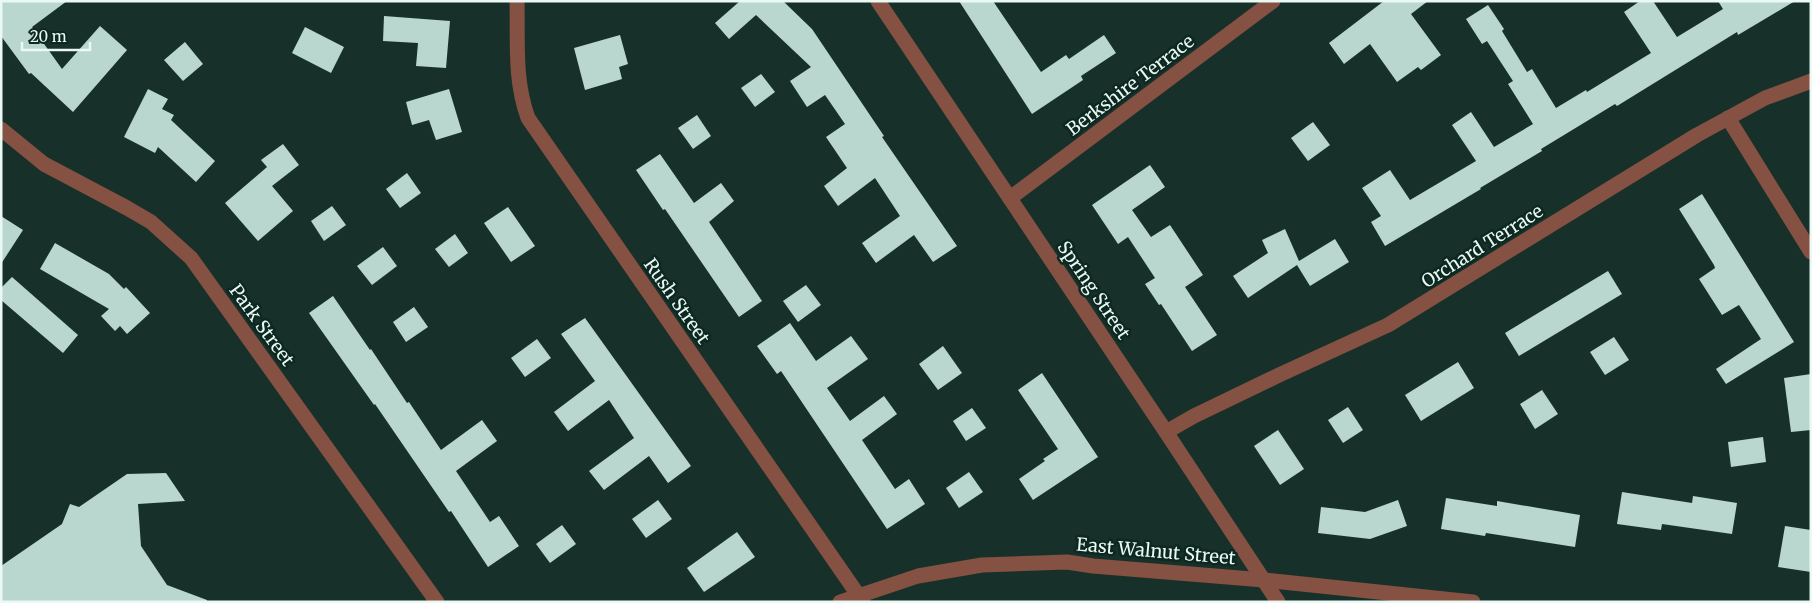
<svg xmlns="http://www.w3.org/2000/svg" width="1812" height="603" viewBox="0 0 1812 603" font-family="Merriweather,serif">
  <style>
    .building { fill: #b9d7ce }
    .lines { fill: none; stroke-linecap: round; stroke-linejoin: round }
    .minor { stroke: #855142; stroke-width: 15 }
    .tertiary { stroke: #855142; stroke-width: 15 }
    .labels { text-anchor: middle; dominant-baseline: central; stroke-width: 5; stroke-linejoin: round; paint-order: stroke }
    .street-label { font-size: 18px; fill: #eaf9f4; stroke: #0d2721 }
  </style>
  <rect width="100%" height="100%" fill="#17312a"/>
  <!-- building -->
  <g class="building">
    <path d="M1,1H67L32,27L62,69L100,26L127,50L73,112L31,73L29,74L1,36Z"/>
    <path d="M740,1H783L812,29L884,136L882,137L957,246L933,262L914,235L876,263L862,243L900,216L875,178L838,206L824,186L847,168L826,137L845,124L825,95L807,107L790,81L811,67L756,15L729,39L715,23Z"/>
    <path d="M959,1H993L1041,72L1066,55L1069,59L1104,35L1116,53L1081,76L1083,80L1032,114Z"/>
    <path d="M1384,1H1428L1411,14L1441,55L1421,70L1418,67L1397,82L1370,44L1344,64L1329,43Z"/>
    <path d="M1640,1H1653L1677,37L1723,9L1718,1H1795L1738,35L1737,32L1617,106L1615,104L1541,149L1542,151L1480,188L1481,189L1385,246L1371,222L1381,216L1362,188L1390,170L1410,200L1476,161L1452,125L1471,112L1494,147L1533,124L1508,84L1513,81L1487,41L1482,44L1466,19L1488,5L1504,29L1502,31L1527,72L1532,69L1556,108L1586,90L1587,92L1651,53L1624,12Z"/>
    <path d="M384,16L450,21L446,68L416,66L418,43L383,41Z"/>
    <path d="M305,27L344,47L331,73L292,53Z"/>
    <path d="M620,35L628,64L619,67L622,79L585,90L574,48Z"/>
    <path d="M185,42L203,64L183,81L164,60Z"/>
    <path d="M761,74L775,92L755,107L741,88Z"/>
    <path d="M148,89L168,99L162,109L174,115L171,120L215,161L196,182L158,147L155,153L124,137Z"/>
    <path d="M449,89L462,132L436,140L429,120L412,125L406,102Z"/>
    <path d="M697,115L711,136L693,149L678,128Z"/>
    <path d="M1313,122L1330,145L1308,161L1291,138Z"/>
    <path d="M283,144L299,165L272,186L293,211L258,241L225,203L267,167L261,160Z"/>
    <path d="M660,154L694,203L721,183L734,201L709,222L762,301L739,317L665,209L663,210L636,170Z"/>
    <path d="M1150,165L1165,187L1132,210L1151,237L1170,225L1203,275L1185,287L1217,335L1192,351L1161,304L1159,305L1145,284L1155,278L1128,237L1118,244L1092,205Z"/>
    <path d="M407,173L421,193L400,208L386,189Z"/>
    <path d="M1702,194L1794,342L1726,384L1716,369L1761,339L1739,305L1722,315L1699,279L1715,268L1714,265L1679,209Z"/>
    <path d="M332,206L346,225L324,241L311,221Z"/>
    <path d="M508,207L535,246L511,262L484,223Z"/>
    <path d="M1,216L23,230L1,264Z"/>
    <path d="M1285,229L1299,261L1335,239L1349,262L1310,286L1297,265L1248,298L1233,276L1268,253L1262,240Z"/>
    <path d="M455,234L468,253L449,267L435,249Z"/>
    <path d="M55,243L109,274L124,289L126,287L150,313L127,334L120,326L115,331L101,316L109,309L40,269Z"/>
    <path d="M383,247L397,266L372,285L357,266Z"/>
    <path d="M1608,271L1622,294L1519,356L1505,333Z"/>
    <path d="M12,277L78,335L63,353L1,300V288Z"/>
    <path d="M806,285L821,305L798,322L783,301Z"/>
    <path d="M333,296L370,350L371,349L407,403L409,402L441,450L482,420L497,441L456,471L490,522L499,516L519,546L488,567L451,511L449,512L375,404L374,405L309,313Z"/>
    <path d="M414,307L428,327L406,342L393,322Z"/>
    <path d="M585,318L691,466L668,483L649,456L604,490L589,471L634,438L609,400L568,431L554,412L595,381L561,334Z"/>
    <path d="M790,323L816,361L851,336L868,359L827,388L850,421L884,396L897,414L862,440L895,489L909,479L925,504L887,529L781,371L777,374L757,346Z"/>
    <path d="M1614,337L1629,360L1605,375L1590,352Z"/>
    <path d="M537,339L551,358L525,377L511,358Z"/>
    <path d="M943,346L962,373L938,390L919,364Z"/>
    <path d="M1458,362L1474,388L1421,421L1405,395Z"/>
    <path d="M1042,373L1098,457L1033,500L1019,479L1045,461L1043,459L1058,449L1018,390Z"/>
    <path d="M1811,374V430L1791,432L1784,378Z"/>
    <path d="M1542,390L1558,414L1535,429L1520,404Z"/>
    <path d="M1348,407L1363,430L1343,443L1328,420Z"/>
    <path d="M972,408L986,428L966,441L953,421Z"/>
    <path d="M1278,430L1304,469L1280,485L1254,446Z"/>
    <path d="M1763,437L1766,462L1731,467L1728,442Z"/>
    <path d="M969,472L983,492L959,508L946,488Z"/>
    <path d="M166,473L185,501L138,504L141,546L167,585L207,600V602H1V566L62,524L70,504L79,507L127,474Z"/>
    <path d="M1622,492L1692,503L1693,496L1737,503L1732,534L1662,524L1661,530L1617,524Z"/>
    <path d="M1446,498L1497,506V501L1580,515L1575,547L1486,533L1485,536L1441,529Z"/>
    <path d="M658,500L672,519L646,538L632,519Z"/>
    <path d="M1398,500L1407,526L1370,539L1318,533L1321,507L1365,512Z"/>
    <path d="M562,525L576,544L550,563L536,544Z"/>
    <path d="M1785,526L1811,530V572L1778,567Z"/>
    <path d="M737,532L755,557L704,592L687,568Z"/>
  </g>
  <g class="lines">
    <!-- minor -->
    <g class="minor">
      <path d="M517,1C518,41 514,80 528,118L863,602"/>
      <path d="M878,1L1166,432L1278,602"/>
      <path d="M1728,118L1811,252"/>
      <path d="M1,129L44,164L127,208L151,222L191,258L437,602"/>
      <path d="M1010,198L1273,1"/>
      <path d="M1166,432L1194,416L1279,375L1388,325L1697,135L1765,98L1811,81"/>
    </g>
    <!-- tertiary -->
    <path class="tertiary" d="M840,602L918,576L982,565L1067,562L1093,566L1264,580L1473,602"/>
  </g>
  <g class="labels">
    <!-- street labels -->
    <g class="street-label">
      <text transform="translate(1130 85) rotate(-37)">Berkshire Terrace</text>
      <text transform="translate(1482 246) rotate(-32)">Orchard Terrace</text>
      <text transform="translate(1094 290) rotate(56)">Spring Street</text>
      <text transform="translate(677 301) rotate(55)">Rush Street</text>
      <text transform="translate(262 325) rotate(54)">Park Street</text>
      <text transform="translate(1156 551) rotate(5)">East Walnut Street</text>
    </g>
  </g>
  <!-- border -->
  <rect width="1812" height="603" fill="none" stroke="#eaf9f4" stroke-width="5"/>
  <!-- scale -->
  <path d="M22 42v8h68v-8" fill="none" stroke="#eaf9f4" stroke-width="2.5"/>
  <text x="30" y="42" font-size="15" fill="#eaf9f4" stroke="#0d2721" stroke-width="4" paint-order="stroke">20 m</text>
</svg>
